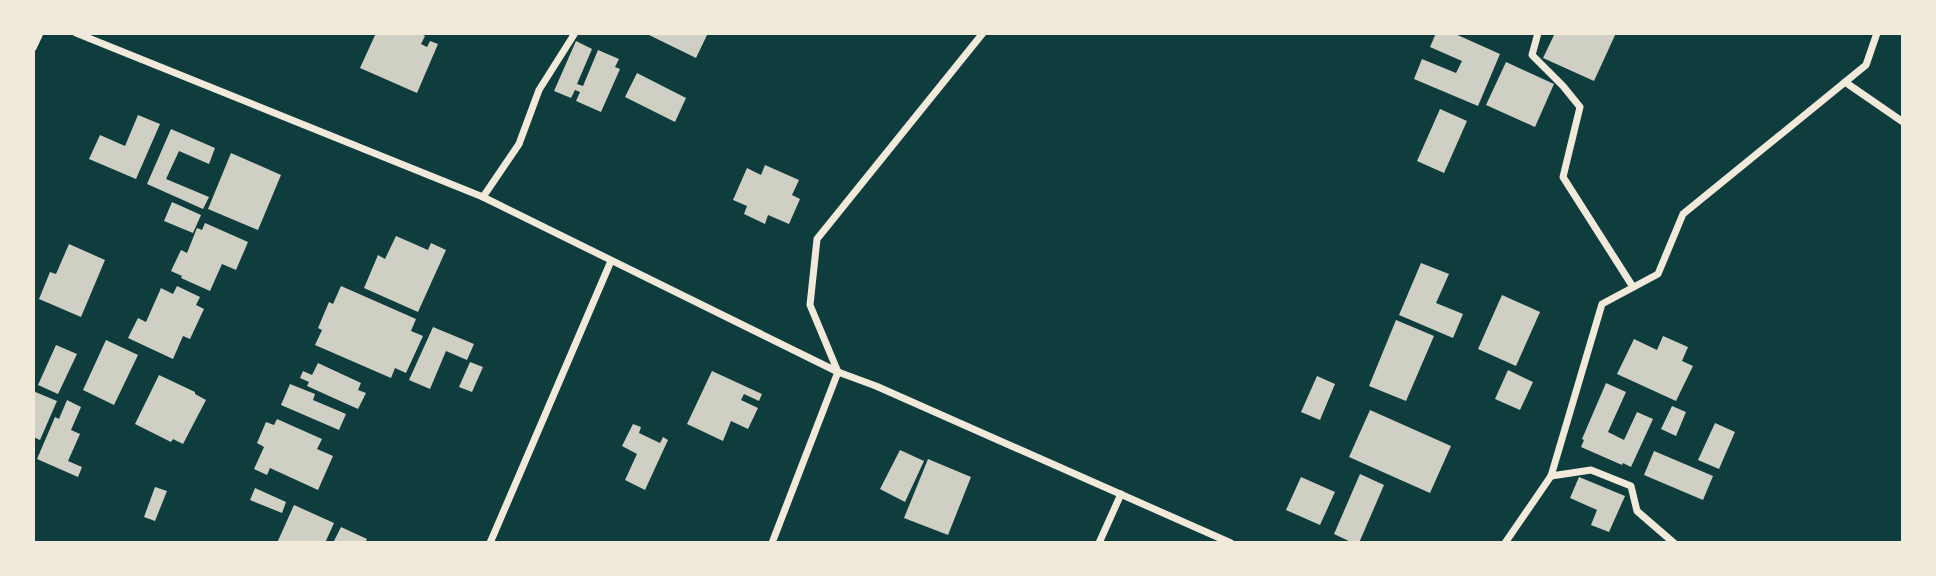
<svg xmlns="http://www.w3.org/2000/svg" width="1936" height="576" viewBox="0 0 1936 576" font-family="'Times New Roman',serif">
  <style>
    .building { fill: #cfcfc3 }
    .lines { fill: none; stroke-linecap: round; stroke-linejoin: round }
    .minor { stroke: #f1e9da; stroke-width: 7 }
  </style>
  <rect width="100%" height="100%" fill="#0f3d3e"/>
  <!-- building -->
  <g class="building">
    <path d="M376,33H420L425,36L421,44L427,47L430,41L438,44L417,93L360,68Z"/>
    <path d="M645,33H708L696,58Z"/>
    <path d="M1436,33H1453L1500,54L1478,106L1414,79L1422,59L1456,73L1462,61L1430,47Z"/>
    <path d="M1555,33H1616L1594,81L1543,58Z"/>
    <path d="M576,41L592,49L577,84L583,86L598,50L619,59L615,67L620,69L601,112L576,101L580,92L575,90L571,98L554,91Z"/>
    <path d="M1506,62L1554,84L1535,127L1486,105Z"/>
    <path d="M637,73L686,98L675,122L625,97Z"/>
    <path d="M1440,109L1467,121L1444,173L1417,161Z"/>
    <path d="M138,115L160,124L136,179L89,159L100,135L125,146Z"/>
    <path d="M171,129L215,148L209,164L179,151L166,179L209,197L203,209L147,184Z"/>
    <path d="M231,153L281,175L258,230L208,209Z"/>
    <path d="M765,165L799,180L792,195L800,199L789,224L768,215L765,224L744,214L747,206L733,200L747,168L761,175Z"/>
    <path d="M172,202L201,215L193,233L164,221Z"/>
    <path d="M205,223L248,242L236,270L222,264L210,291L181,278L182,276L171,271L181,250L187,253L197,228L202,230Z"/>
    <path d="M396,236L428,250L431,243L446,250L418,312L364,288L378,255L385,259Z"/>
    <path d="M69,244L105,260L81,317L39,299L50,272L56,274Z"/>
    <path d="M1421,263L1449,274L1436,303L1463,314L1453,338L1399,315Z"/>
    <path d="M177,286L200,297L196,305L204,309L190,339L183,336L173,359L128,338L138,318L146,322L161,288L173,294Z"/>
    <path d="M341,286L416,319L411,331L423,336L406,373L395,368L391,378L315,345L322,330L318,328L329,302L333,304Z"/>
    <path d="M1502,295L1540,312L1516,366L1478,349Z"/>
    <path d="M1396,320L1434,336L1406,401L1369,386Z"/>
    <path d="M433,327L474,344L467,360L446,351L430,389L409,380Z"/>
    <path d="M1663,336L1688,347L1682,361L1693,366L1676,401L1617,374L1634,339L1657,350Z"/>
    <path d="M106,340L138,355L114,405L83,390Z"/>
    <path d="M56,345L77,354L58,394L38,385Z"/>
    <path d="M470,362L483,367L472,392L459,387Z"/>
    <path d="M318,363L361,383L358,390L366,393L358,409L307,386L309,382L300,378L303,371L312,375Z"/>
    <path d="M1508,370L1533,382L1520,410L1495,399Z"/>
    <path d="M712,371L762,394L759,401L744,394L741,400L758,408L748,429L731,421L723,441L687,424Z"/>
    <path d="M159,375L195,392V394L206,400L183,444L173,439L171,442L135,424Z"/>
    <path d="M1317,376L1335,384L1320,420L1301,412Z"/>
    <path d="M1606,383L1626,392L1608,432L1624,440L1637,412L1653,419L1631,467L1623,463L1622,465L1581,447L1584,440L1582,439Z"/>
    <path d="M290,384L315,394L313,400L346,414L339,430L281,405Z"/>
    <path d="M33,391L57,401L40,440L33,437Z"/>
    <path d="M67,400L81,407L71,430L80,434L68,461L82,467L78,477L37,459L55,417L59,419Z"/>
    <path d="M1672,406L1686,412L1676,436L1661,429Z"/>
    <path d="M1370,410L1451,446L1430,493L1349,457Z"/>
    <path d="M277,419L322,439L317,449L333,456L318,490L270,468L267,475L254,469L264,447L257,443L266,422L274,425Z"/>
    <path d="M1715,423L1735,432L1719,469L1698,460Z"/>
    <path d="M633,424L641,427L639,433L660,443L663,437L668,440L645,490L625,480L637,454L622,446Z"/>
    <path d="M900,450L924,461L905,502L880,489Z"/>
    <path d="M1654,451L1713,476L1703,500L1644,475Z"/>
    <path d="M928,459L971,477L948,535L904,518Z"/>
    <path d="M1360,474L1384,485L1359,543H1353L1334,534Z"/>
    <path d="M1301,477L1335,492L1320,525L1286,510Z"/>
    <path d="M1579,477L1625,496L1609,532L1591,525L1597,510L1570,498Z"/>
    <path d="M155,487L167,491L155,521L144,517Z"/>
    <path d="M255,488L286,502L282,513L250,500Z"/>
    <path d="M294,505L334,523L325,543H277Z"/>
    <path d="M341,527L367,539L365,543H333Z"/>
  </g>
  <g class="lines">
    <!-- minor -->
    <g class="minor">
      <path d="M76,33L483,197L838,372L876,386L1231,543"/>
      <path d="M1538,33L1532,55L1563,86L1580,107L1563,177L1633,287"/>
      <path d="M33,48L40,33"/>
      <path d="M1845,82L1903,122"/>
      <path d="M483,197L519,144L539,90L575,33"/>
      <path d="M1551,476L1591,470L1631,486L1637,511L1674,543"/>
      <path d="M490,543L611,261"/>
      <path d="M772,543L838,372L810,305L817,239L983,33"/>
      <path d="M1099,543L1121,494"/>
      <path d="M1505,543L1551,476L1602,304L1658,274L1683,214L1866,65L1877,33"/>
    </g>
  </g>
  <!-- border -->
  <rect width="1936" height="576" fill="none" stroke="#f1e9da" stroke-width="70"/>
</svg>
